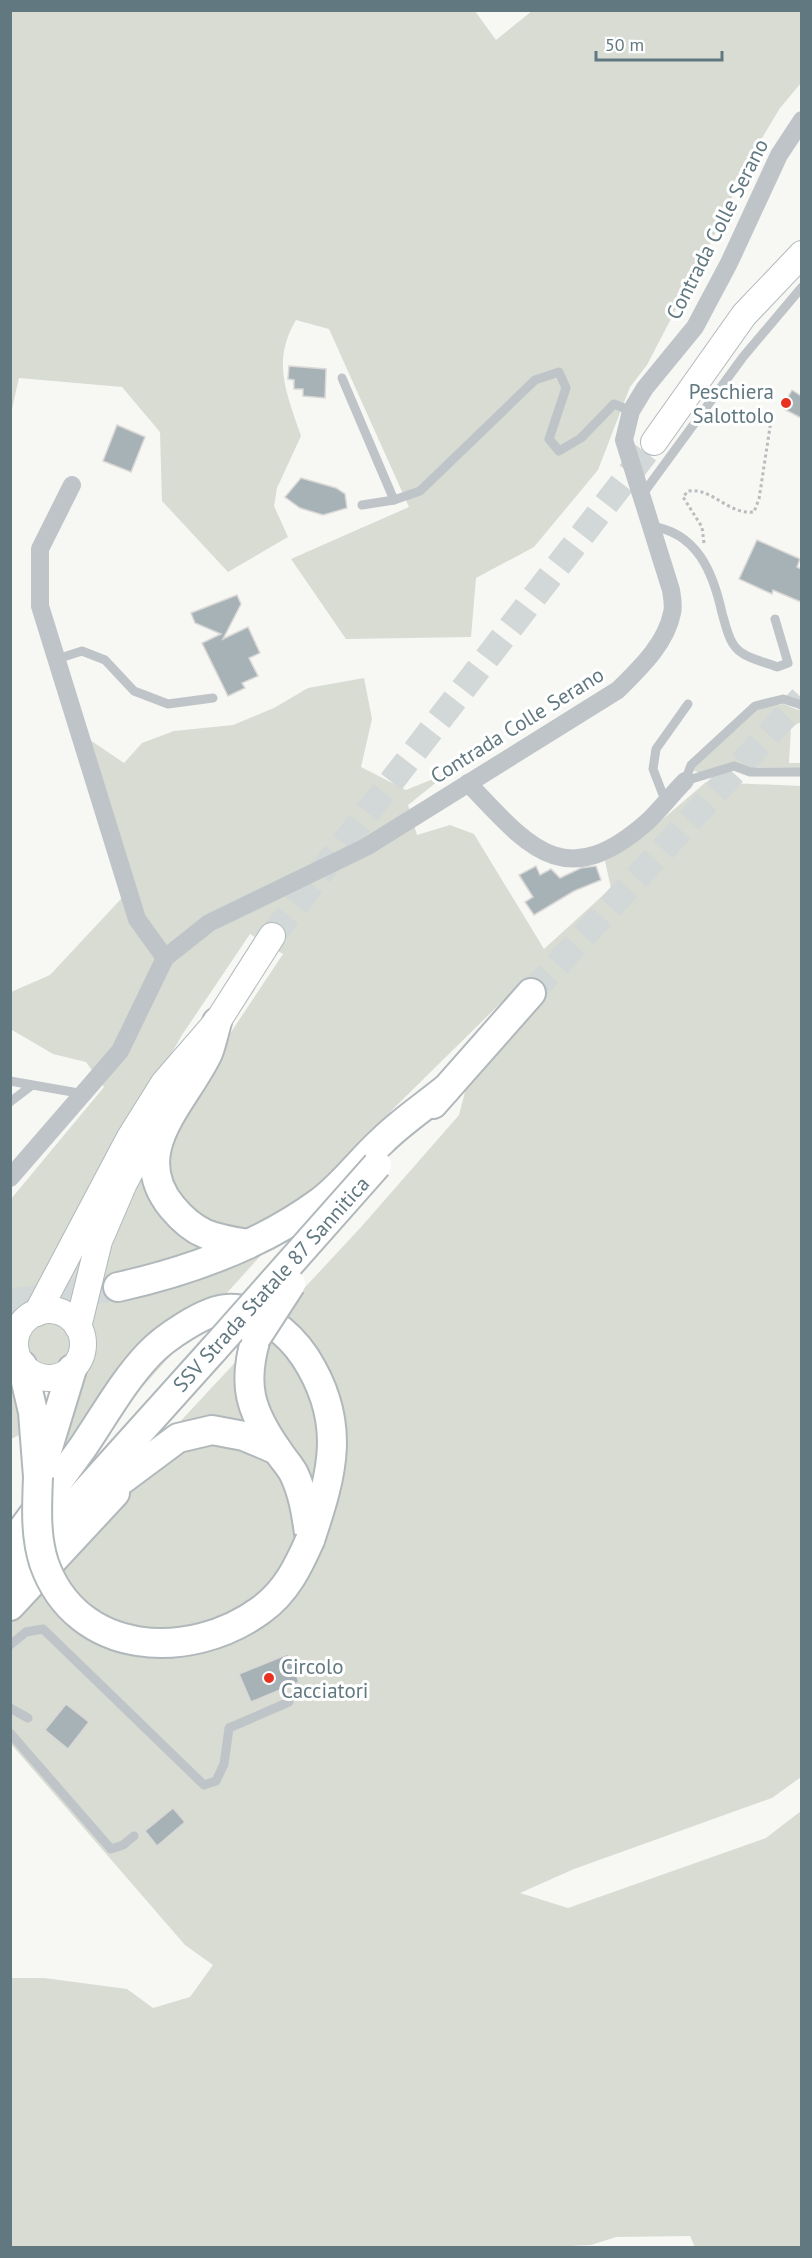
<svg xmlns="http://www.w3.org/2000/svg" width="812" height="2258" viewBox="0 0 812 2258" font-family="'PT Sans',sans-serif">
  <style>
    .green { fill: #d8dcd3 }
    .building { fill: #a7b2b6; stroke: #d9d8d6; stroke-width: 1.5 }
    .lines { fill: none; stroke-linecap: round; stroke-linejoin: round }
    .secondary-tunnel { stroke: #d2d7d7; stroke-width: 26; stroke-dasharray: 26 13; stroke-linecap: butt }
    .primary-tunnel { stroke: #d2d7d7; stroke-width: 28; stroke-dasharray: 28 14; stroke-linecap: butt }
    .secondary-casing { stroke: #b0b9bc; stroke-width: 28 }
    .primary-casing { stroke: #b1b8bb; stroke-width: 32 }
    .path { stroke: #b8bdbf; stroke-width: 3; stroke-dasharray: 3 3; stroke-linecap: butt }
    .lane { stroke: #bec4c7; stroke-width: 9 }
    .street { stroke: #bec4c7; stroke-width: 18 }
    .secondary { stroke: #fff; stroke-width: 26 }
    .primary { stroke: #fff; stroke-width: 28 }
    .primary-bridge-casing { stroke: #b1b8bb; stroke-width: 32; stroke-linecap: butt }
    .primary-bridge { stroke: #fff; stroke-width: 28 }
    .poi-dot { fill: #e93122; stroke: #fff; stroke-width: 2 }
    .labels { text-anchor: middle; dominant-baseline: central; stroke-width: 6; stroke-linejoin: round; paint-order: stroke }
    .street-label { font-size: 21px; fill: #617880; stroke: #fff }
    .poi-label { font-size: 21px; fill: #617880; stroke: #fff; text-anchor: end }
  </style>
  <rect width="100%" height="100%" fill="#f7f7f4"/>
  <!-- green -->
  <g class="green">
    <path d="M11,11H475L496,40L532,11H801V83L780,108L750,158L717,230L647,365L630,387L598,470L534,547L476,578L471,637L346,639L291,559L409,507L329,329L296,320C271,362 287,394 301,436L277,488L274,506L288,537L228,572L162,501L160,432L122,387L19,378L11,413Z"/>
    <path d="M364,678L372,719L361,767L406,790L448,773L408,805L417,835L450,825L474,834L544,949L611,888L605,861L635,843L706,782L801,786V1777L772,1798L574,1869L520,1893L568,1908L766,1838L801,1811V2247H695L690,2236L616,2237L591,2245L526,2248L11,2247V1978H44L127,1989L153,2008L190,1997L213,1965L185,1945L11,1744L10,1621L134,1489L176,1426L362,1226L459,1115L466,1088L538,1008L543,994L522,982L391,1111L89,1446L66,1449C69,1431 69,1411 74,1394C82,1366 107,1353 91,1320L124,1193L283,954L250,934L182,1035L38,1288L11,1290V1199L104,1087L86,1062L53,1054L12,1030L11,992L50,975L134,885L90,740L124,763L142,743L174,731L233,725L274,708L308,688Z"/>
    <path d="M783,704L801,711V722L791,727L789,763H801V768L750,767L733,763L700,773L692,770L755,710Z"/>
    <path d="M90,1224L75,1314L55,1306Z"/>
    <circle cx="49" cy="1344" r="25"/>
    <path d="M10,1370L23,1433L11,1439H10Z"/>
  </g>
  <!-- building -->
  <g class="building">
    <path d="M289,366L326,369L325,398L303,396V389H294V380L288,379Z"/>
    <path d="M792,390L801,396V418L782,408Z"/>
    <path d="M117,425L145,437L131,472L103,461Z"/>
    <path d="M301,478L336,488L345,494L347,508L323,515L300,508L285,497Z"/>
    <path d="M757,540L800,559L797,567L801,569V602L773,590L772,594L739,579Z"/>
    <path d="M237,595L241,604L223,639L248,627L260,653L249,658L258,676L242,683L245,688L228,696L202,643L221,634L195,623L191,613Z"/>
    <path d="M536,866L540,875L551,869L560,878L581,868L596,866L601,880L574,891L534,915L525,902L533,897L519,875Z"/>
    <path d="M288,1654L299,1682L251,1702L239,1674Z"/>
    <path d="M66,1704L89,1722L68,1749L45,1730Z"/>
    <path d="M173,1808L185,1822L157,1846L145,1831Z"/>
  </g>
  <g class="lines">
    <!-- secondary-tunnel -->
    <g class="secondary-tunnel">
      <path d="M272,936L654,442"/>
      <path d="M531,993L802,698"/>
    </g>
    <!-- primary-tunnel -->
    <path class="primary-tunnel" d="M10,1303L118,1287"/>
    <!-- secondary casing -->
    <g class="secondary-casing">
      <g id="secondary">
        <path d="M654,442L744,315L802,254"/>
        <path d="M207,1038L272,936"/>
        <circle cx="49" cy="1344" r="34"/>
        <path d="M37,1313L129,1139L164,1083L215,1024"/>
        <path d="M78,1327L99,1241L124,1183L159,1118"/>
      </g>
    </g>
    <!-- primary casing -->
    <g class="primary-casing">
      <g id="primary">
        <path d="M217,1022C214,1032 212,1043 208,1053C185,1102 126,1151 172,1207C195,1235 212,1238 248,1244"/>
        <path d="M433,1104L531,993"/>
        <path d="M118,1287C190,1271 260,1246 320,1202C343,1185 361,1160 382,1141C401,1122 425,1106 446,1089"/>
        <path d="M256,1338C242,1385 250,1411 278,1451C283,1459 290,1466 294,1474C303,1493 306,1512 309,1533"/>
        <path d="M22,1365L33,1412L38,1477"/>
        <path d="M43,1464L72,1369"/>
        <path d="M92,1502L178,1438L212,1430L244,1436L277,1450"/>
        <path d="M10,1546C35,1513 59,1480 83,1447C104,1416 124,1380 149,1354C164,1338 205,1310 227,1309C258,1307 289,1333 305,1357C347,1422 333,1472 310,1540"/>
        <path d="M10,1576L214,1349"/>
        <path d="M10,1606L115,1493"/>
      </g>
    </g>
    <!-- path -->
    <path class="path" d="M704,543L702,527L683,497L688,491C712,487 728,515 754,512L759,499L772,414"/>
    <!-- lane -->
    <g class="lane">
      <path d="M342,378L394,500"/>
      <path d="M642,495L743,357L802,287"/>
      <path d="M362,505L394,500L420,491L535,380L559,372L566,388L549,439L559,451L581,438L614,404L631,411"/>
      <path d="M650,526C697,532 713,572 722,613C726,626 729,645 742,653C752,660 766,662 777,667L788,663L775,619"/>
      <path d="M54,660L82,651L105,660L134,691L168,704L213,698"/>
      <path d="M685,781L691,765L755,706L783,699L802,705"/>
      <path d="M685,781L734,766L750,772H802"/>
      <path d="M665,800L653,769L656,749L688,704"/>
      <path d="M10,1081L84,1094"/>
      <path d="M10,1102L31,1086"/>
      <path d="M10,1645L26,1632L43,1629L204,1785L216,1781L224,1764L229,1728L289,1702"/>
      <path d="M10,1708L28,1718"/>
      <path d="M10,1733L111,1849L123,1845L134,1836"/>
    </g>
    <!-- street -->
    <g class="street">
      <path d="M72,485L40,549V606L137,919L165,958"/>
      <path d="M468,783C528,846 564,895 647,822C660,810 672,794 685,781"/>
      <path d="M10,1178L120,1051L165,958L209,923L366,847L618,690C639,669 666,644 672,613C674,606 672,597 671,590L624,440L631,411L645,388L695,327L729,263L779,155L802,120"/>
    </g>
    <!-- secondary -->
    <use href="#secondary" class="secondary"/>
    <!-- primary -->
    <use href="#primary" class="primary"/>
    <!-- primary-bridge casing -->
    <g class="primary-bridge-casing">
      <g id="primary-bridge">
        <path d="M256,1338L291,1284"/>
        <path d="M214,1349L377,1165"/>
        <path d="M38,1477C37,1506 35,1535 44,1563C77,1657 190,1662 261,1610C286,1592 298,1567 310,1540"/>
      </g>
    </g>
    <!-- primary-bridge -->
    <use href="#primary-bridge" class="primary-bridge"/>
  </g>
  <!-- markers -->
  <g class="poi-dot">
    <circle cx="786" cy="403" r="6"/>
    <circle cx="269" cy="1678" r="6"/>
  </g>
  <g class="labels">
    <!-- street labels -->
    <g class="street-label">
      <text transform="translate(717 229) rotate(-63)">Contrada Colle Serano</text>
      <text transform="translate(517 725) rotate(-32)">Contrada Colle Serano</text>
      <text transform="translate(271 1284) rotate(-48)">SSV Strada Statale 87 Sannitica</text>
    </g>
    <!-- poi labels -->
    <g class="poi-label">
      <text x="774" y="391">Peschiera<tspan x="774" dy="24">Salottolo</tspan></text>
      <text x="281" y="1666" text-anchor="start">Circolo<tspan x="281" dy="24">Cacciatori</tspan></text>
    </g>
  </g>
  <!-- border -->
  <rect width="812" height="2258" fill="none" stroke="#617880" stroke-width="24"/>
  <!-- scale -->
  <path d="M596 51v9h126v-9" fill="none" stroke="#617880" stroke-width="3"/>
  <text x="605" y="51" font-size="18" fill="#617880" stroke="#ffffff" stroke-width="4.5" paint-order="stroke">50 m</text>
</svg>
